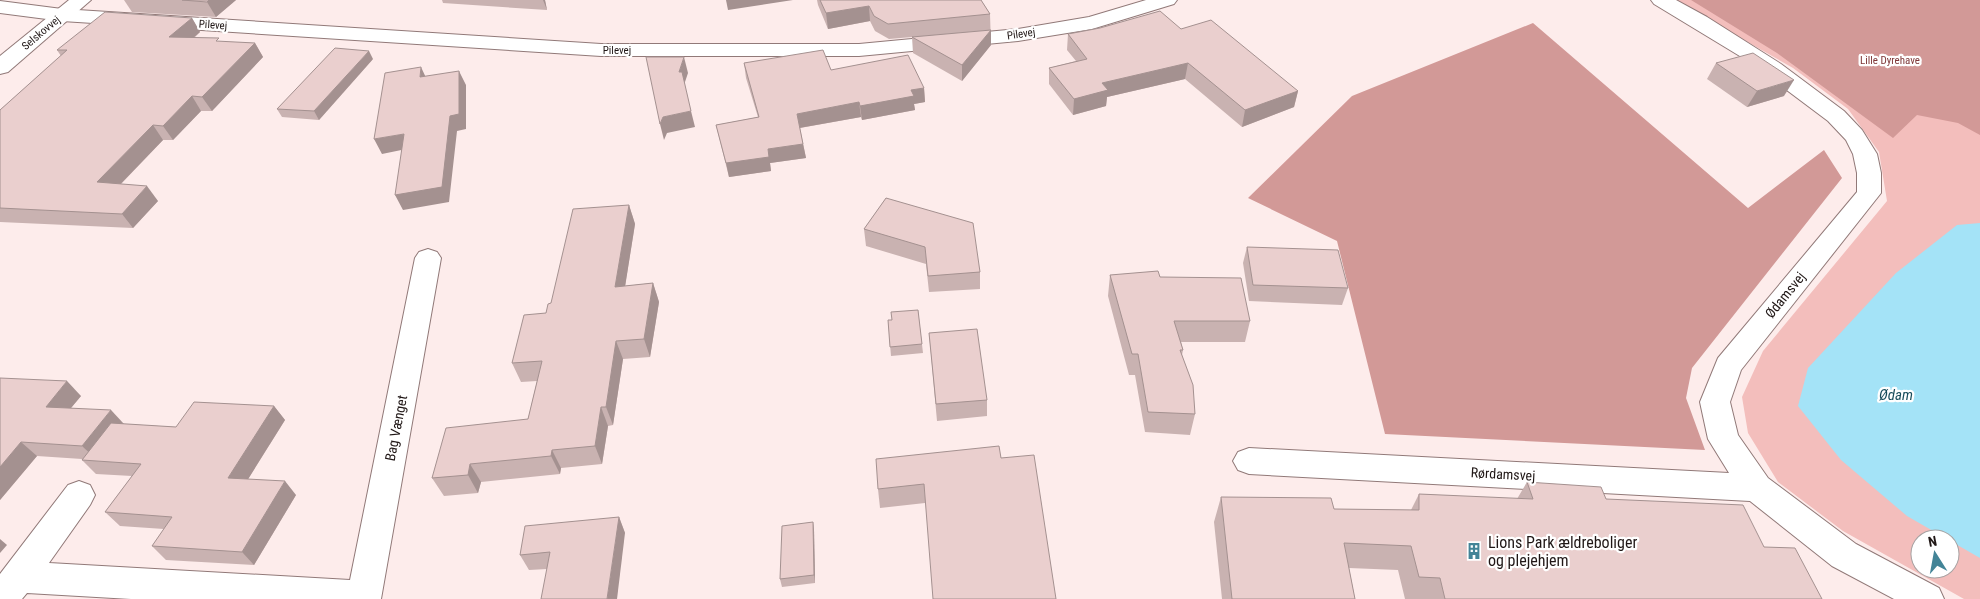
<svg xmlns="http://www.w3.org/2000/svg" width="1980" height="599" viewBox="0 0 1980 599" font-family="'Roboto Condensed',sans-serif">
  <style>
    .green { fill: #f3bebc; fill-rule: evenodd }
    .forest { fill: #d29997 }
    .water { fill: #a4e3f7 }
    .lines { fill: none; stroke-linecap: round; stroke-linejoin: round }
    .street-casing { stroke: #917978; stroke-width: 2 }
    .secondary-casing { stroke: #917978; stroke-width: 2 }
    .street { fill: #fff; fill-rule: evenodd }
    .secondary { fill: #fff; fill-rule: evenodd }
    .wall { fill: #c9b2b1 }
    .shaded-wall { fill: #a49190 }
    .building { fill: #eacfce; stroke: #a49190 }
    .labels { text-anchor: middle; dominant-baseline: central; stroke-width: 4.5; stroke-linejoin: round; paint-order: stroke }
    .far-street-label { font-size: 11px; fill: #201716; stroke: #fff }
    .far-park-label { font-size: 11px; fill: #7f3838; stroke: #fff }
    .street-label { font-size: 14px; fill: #201716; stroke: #fff }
    .water-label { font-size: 15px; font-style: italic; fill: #174c5b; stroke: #fff }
    .near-poi-label { font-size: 16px; fill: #201716; stroke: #fff; text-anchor: start }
  </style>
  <rect width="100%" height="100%" fill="#fdeceb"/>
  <!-- green -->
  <path class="green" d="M1674,0H1980V599H1964L1843,531L1778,482L1748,433L1742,397L1763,351L1887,201L1879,152L1848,109L1793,68ZM1920,539H1950V569H1920Z"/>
  <!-- forest -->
  <g class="forest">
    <path d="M1691,0H1980V135L1958,123L1917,115L1893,138L1777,53Z"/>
    <path d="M1533,23L1748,208L1824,150L1842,178L1692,368L1686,398L1705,450L1385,434L1337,241L1248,198L1352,96Z"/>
  </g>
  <!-- water -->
  <path class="water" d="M1980,223V558L1907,516L1841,460L1798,406L1808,368L1896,273L1957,225Z"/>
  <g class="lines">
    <!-- street casing -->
    <g class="street-casing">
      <g id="street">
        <path d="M1146,0H1177L1174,4L1092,29L1018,41L859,56H601L62,21L0,13V1L62,9L601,44H859L1018,29L1089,17Z"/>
        <path d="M1651,0H1676L1707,17L1781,64L1844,111L1862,130L1877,154L1881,173V193L1741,370L1730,402L1738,435L1768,478L1856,544L1939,588L1944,599H1894L1832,566L1750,501L1249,474L1238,470L1233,461L1238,452L1249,448L1729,473L1708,439L1700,402L1718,358L1857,192V173L1853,154L1846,140L1828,121L1748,61L1654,4Z"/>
        <path d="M428,249L437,252L441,258L381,599H131L27,593L22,599H0V574L68,485L79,481L90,485L95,495L90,505L49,563L350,580L415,258L419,252Z"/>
      </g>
    </g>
    <!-- secondary casing -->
    <g class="secondary-casing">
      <path id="secondary" d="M69,0H91L8,72L0,74V56Z"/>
    </g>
    <!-- street -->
    <use href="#street" class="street"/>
    <!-- secondary -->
    <use href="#secondary" class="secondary"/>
  </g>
  <!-- wall -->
  <g class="wall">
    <path d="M124,0H236L216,17L132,12Z"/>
    <path d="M442,0H545L547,10L443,3Z"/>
    <path d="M817,0H981L990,14L991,45L962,81L913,53L912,37L889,39L875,31L870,21L828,29L818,5Z"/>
    <path d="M192,18L200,32L194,38L221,42L255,43L263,57L212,111H201L173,140H163L121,184L158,201L133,228L0,222V110L61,56L57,50Z"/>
    <path d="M1181,29L1298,91L1294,107L1242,127L1185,79L1107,97L1106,106L1073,115L1049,84V68L1076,61L1067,50L1068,34Z"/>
    <path d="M373,59L319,120L282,117L277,109Z"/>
    <path d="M744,63L831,70L924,88L925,102L914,104L915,110L862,120L861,117L800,128L806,158L770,163L771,171L729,177L716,125L758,117L746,78Z"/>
    <path d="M1716,63L1784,96L1747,107L1707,79Z"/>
    <path d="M886,198L980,272V289L929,292L926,264L866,246L864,229Z"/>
    <path d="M629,205L635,224L625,286L653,283L659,302L650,357L623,359L613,425L608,426L602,464L561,468L560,474L481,482L478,493L444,496L432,478L528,419L537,381L521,382L512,363L546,313L551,303Z"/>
    <path d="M1247,247L1348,288L1342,305L1249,301L1243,263Z"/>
    <path d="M1110,275L1160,277L1250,321L1245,342H1181L1183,350L1182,355L1195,414L1190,435L1145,432L1135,375H1129L1108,296Z"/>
    <path d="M918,310L923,353L891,356L888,320H892Z"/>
    <path d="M929,333L987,400V416L937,421Z"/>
    <path d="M0,378L81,396L71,408L124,424L176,427L274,406L285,420L248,479L296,495L254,565L166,560L152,546L164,529L120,526L105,512L132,476L96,474L82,460V459L37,456L0,500Z"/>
    <path d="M1001,458L925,503L880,508L878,489Z"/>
    <path d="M1527,482L1606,499L1764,547L1822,599H1405L1398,570L1349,568L1355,599H1222L1214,522L1221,497L1334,509L1411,510L1419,494L1517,499Z"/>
    <path d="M619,517L625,533L547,569L529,570L520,555Z"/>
    <path d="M813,522L814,530L815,583L782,587L780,579Z"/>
  </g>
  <!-- shaded-wall -->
  <g class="shaded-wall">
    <path d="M209,0H236L216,17L207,2Z"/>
    <path d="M543,0H545L547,10Z"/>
    <path d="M726,0H793L728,10Z"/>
    <path d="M869,6L870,21L828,29L826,13Z"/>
    <path d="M192,18L200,32L178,51L169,37Z"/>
    <path d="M991,30V45L962,81V65Z"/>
    <path d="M255,43L263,57L212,111L202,97Z"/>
    <path d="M369,51L373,59L319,120L314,111Z"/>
    <path d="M684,57L688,73L683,88L679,72Z"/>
    <path d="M1188,63L1185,79L1107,97L1106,106L1073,115L1074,99L1102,83Z"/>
    <path d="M421,67L428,82L420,77Z"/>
    <path d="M459,71L466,85V129L457,131L449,202L403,210L395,195Z"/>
    <path d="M1794,80L1784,96L1747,107L1757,91Z"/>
    <path d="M924,88L925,102L914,104L915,110L862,120L860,106L911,90Z"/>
    <path d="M1298,91L1294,107L1242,127L1245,110Z"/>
    <path d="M192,96L201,111L173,140L163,126Z"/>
    <path d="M859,102L861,117L799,128L797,114Z"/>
    <path d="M691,111L695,127L667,133L664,140L660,124L663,117Z"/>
    <path d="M153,125L163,140L108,197L97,182Z"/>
    <path d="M404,134L411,148L382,154L374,139Z"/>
    <path d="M803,144L806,158L770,163L771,171L729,177L726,163L768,149Z"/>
    <path d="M147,186L158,201L133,228L122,214Z"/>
    <path d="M629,205L635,224L622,306L615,287Z"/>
    <path d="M653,283L659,302L650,357L644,339Z"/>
    <path d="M616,341L623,359L613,425L606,407Z"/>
    <path d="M67,381L81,396L60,421L46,407Z"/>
    <path d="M274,406L285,420L240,492L228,478Z"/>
    <path d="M601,407L608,426L602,464L595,446Z"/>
    <path d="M111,410L124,424L97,460L82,446Z"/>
    <path d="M21,442L37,456L0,500V467Z"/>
    <path d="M552,450L561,468L560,474L551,456Z"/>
    <path d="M470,464L481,482L478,493L468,475Z"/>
    <path d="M285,481L296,495L254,565L242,552Z"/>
    <path d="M619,517L625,533L617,599H607Z"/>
    <path d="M813,522L814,530L815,583L814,575Z"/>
    <path d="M0,539L7,545L0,553Z"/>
  </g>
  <!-- building -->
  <g class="building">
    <path d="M182,0H209L207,2Z"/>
    <path d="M820,0H981L990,14L888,24L874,16L869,6L826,13Z"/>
    <path d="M1160,11L1181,29L1211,20L1298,91L1245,110L1188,63L1102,83L1108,90L1074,99L1049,68L1087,59L1068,34L1100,28Z"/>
    <path d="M105,12L192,18L169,37L219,38L216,41L255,43L202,97L192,96L163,126L153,125L97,182L147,186L122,214L0,208V110L67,50H57Z"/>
    <path d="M991,30L962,65L912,37Z"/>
    <path d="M335,48L369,51L314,111L277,109Z"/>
    <path d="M823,50L831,70L908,55L924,88L911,90L914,96L860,106L859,102L797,114L803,144L768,149L769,157L726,163L716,125L759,117L744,63Z"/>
    <path d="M1753,53L1794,80L1757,91L1716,63Z"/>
    <path d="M646,57H684L679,72H682L691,111L663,117L660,124Z"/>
    <path d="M421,67L420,77L459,71V114L450,116L442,187L395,195L404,134L374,139L385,73Z"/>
    <path d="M886,198L973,223L980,272L928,276L925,247L864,229Z"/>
    <path d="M629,205L615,287L653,283L644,339L616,341L606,407H601L595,446L552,450L551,456L470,464L468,475L432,478L446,428L528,419L542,361L512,363L524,315L546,313L548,304L551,303L573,209Z"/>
    <path d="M1247,247L1338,250L1348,288L1253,285Z"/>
    <path d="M1158,271L1160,277L1241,278L1250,321H1174L1183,350H1180L1193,385L1195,414L1148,412L1138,354H1132L1110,275Z"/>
    <path d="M918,310L922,344L890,347L888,320H892L891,312Z"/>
    <path d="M977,329L987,400L936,404L929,333Z"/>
    <path d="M0,378L67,381L46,407L111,410L82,446L21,442L0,467Z"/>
    <path d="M194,402L274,406L228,478L285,481L242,552L152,546L172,517L105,512L141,464L82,460L111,423L176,427Z"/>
    <path d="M999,446L1001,458L1034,455L1056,599H933L924,484L878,489L876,459Z"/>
    <path d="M1527,482L1601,487L1606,499L1743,505L1764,547L1795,548L1822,599H1445L1440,578L1419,577L1411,546L1344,543L1355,599H1232L1221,497L1331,498L1334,509L1419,510V494L1533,499Z"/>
    <path d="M619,517L607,599H541L550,552L520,555L525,526Z"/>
    <path d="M813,522L814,575L780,579L782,526Z"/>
  </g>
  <!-- icons -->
  <defs>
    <g id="building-bare" transform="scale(1.35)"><path d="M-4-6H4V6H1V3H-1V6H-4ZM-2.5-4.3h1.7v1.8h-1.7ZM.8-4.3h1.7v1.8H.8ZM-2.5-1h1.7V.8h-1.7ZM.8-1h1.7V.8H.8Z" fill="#438497" stroke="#fff" stroke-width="2.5" paint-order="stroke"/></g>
  </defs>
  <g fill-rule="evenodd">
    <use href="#building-bare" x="1474" y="551"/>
  </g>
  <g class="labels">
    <!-- far-street labels -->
    <g class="far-street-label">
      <text transform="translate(213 25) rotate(4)">Pilevej</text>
      <text transform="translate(41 33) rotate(-40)">Selskovvej</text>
      <text transform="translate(1021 34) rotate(-8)">Pilevej</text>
      <text x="617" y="50">Pilevej</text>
    </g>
    <!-- far-park labels -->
    <g class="far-park-label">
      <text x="1890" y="60">Lille Dyrehave</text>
    </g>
    <!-- street labels -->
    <g class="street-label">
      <text transform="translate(1785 295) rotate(-51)">Ødamsvej</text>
      <text transform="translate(396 428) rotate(-79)">Bag Vænget</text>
      <text transform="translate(1503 474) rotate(3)">Rørdamsvej</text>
    </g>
    <!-- water labels -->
    <g class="water-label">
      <text x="1896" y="395">Ødam</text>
    </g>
    <!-- near-poi labels -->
    <g class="near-poi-label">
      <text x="1488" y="542">Lions Park ældreboliger<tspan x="1488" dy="18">og plejehjem</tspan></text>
    </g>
  </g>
  <!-- north arrow -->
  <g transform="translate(1935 554) rotate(349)"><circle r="24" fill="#ffffff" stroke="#a6a2a2"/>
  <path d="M0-4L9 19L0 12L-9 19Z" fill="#438497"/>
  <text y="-8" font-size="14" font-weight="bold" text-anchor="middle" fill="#201716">N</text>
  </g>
</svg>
